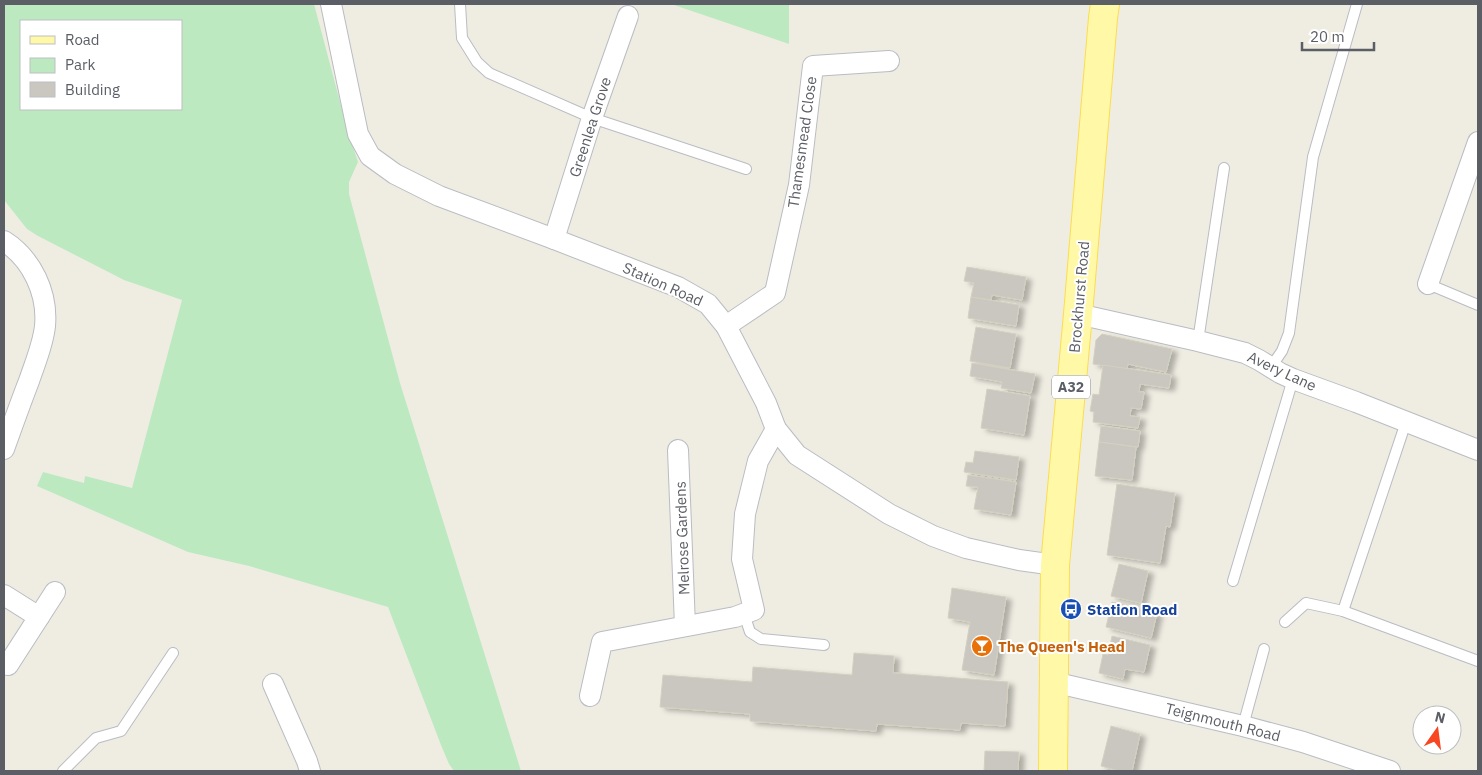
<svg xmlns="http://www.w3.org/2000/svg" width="1482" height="775" viewBox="0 0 1482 775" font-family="'IBM Plex Sans',sans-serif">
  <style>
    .green { fill: #bde9c1; fill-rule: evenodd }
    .building { fill: #cac7c0; stroke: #d4d0c0; filter: url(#shadow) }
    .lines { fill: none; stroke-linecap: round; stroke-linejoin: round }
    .lane-casing { stroke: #babcc3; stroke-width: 12 }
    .street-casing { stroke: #babcc3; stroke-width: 22 }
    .primary-casing { stroke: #fcdc4e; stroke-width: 30 }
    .lane { stroke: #fff; stroke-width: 10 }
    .street { stroke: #fff; stroke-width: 20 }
    .primary { stroke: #fff9a7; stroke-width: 28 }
    .labels { text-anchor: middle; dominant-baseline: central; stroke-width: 4; stroke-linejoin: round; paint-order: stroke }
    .shield { fill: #fff; stroke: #8c8e93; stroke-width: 1 }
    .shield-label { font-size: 14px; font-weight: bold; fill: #5b5e65 }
    .street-label { font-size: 15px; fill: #5b5e65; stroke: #fff }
    .transit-label { font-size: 15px; font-weight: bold; fill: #164399; stroke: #fff; text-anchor: start }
    .food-label { font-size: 15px; font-weight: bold; fill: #c56008; stroke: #fff; text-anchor: start }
  </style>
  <defs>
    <filter id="shadow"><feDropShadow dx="5.5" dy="3" stdDeviation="2.5" flood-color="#0004"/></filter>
  </defs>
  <rect width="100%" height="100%" fill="#efede2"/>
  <!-- green -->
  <g class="green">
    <path d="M4,4H314L348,132L358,162L349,182V194L400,383L521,771H454L449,764L441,745L388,607L249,566L188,552L37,486L43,472L84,483L85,476L132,488L182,300L124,280L38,236L27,229L4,200ZM21,21H181V109H21Z"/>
    <path d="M671,4H789V44Z"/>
  </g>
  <!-- building -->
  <g class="building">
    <path d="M967,267L1026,277L1022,300L992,295L991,300L971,297L974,283L964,281Z"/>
    <path d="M971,297L1019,305L1016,326L968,318Z"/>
    <path d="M976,327L1016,334L1010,368L970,361Z"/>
    <path d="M1102,334L1172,349L1166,372L1128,364L1127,369L1093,364L1096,340Z"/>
    <path d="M972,363L1035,374L1031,393L1001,388L1002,382L970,376Z"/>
    <path d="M1103,365L1171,375L1169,388L1140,384L1139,392H1144L1141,409L1131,408L1130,416L1140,417L1138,428L1093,422L1094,412L1090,411L1093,394L1099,395Z"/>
    <path d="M987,389L1030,396L1024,435L981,428Z"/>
    <path d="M1101,426L1140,431L1138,447L1099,442Z"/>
    <path d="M1099,442L1136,447L1132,480L1095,476Z"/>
    <path d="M975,451L1019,457L1016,480L964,472L966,462L973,463Z"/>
    <path d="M968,475L1016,482L1011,515L974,509L978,487L966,486Z"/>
    <path d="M1117,484L1175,493L1170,527L1166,526L1160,563L1107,555Z"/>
    <path d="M1119,564L1148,571L1141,603L1111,596Z"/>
    <path d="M952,588L1006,597L994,675L962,670L970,622L948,618Z"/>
    <path d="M1112,602L1157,613L1151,638L1106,627Z"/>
    <path d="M1112,636L1150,645L1144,672L1125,669L1123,679L1099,673L1103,654L1108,655Z"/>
    <path d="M854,653L894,656L893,673L1008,682L1005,726L961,723L960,730L877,724L876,731L750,721V714L660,707L663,675L752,682L753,667L852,675Z"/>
    <path d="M1111,726L1140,734L1132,771H1119L1101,766Z"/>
    <path d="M985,751L1019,752L1018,771H984Z"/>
  </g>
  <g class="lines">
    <!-- lane casing -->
    <g class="lane-casing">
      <g id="lane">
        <path d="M460,4L462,38L477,62L489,73L592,118L746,169"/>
        <path d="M1428,284L1478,305"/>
        <path d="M1198,341L1224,168"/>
        <path d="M1271,367L1282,351L1289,333L1313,157L1357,4"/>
        <path d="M1233,581L1293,379"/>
        <path d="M1343,611L1406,422"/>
        <path d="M744,614L750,632L761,639L824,645"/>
        <path d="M1285,622L1306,603L1343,611L1478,661"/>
        <path d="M1243,726L1264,649"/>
        <path d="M63,771L96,738L121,731L173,653"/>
      </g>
    </g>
    <!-- street casing -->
    <g class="street-casing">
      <g id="street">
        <path d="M331,4L358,134L370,156L395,174L439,196L554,239L678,287L708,304L726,326L766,403L776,429L797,455L889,514L933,536L966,548L1019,560L1055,565"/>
        <path d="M554,239L592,118L628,16"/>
        <path d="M4,241C32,259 48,293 45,326C43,345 35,363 29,381C20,404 12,427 4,449"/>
        <path d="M1428,284L1478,142"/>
        <path d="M1078,314L1198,341L1245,353L1259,360L1280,373L1293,379L1356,402L1478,450"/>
        <path d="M726,326L775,293L799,185L813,66L889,61"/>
        <path d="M678,450L685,626"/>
        <path d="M4,595L39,617"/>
        <path d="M8,665L55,592"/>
        <path d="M1053,682L1243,726L1303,742L1390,771"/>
        <path d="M273,684L307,761L310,771"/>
        <path d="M590,696L602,642L735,617L754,610L742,559L745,514L758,461L776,429"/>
      </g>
    </g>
    <!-- primary casing -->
    <g class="primary-casing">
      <path id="primary" d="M1053,771L1055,565L1078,314L1103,18L1105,4"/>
    </g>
    <!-- lane -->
    <use href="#lane" class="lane"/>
    <!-- street -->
    <use href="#street" class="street"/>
    <!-- primary -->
    <use href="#primary" class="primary"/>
  </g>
  <!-- icons -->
  <defs>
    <g id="bus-disc" transform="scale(1.125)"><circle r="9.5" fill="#1a4fb4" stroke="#fff"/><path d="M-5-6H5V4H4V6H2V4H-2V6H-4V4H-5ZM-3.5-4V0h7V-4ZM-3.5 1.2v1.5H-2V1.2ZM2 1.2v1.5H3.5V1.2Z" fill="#fff"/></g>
    <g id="bar-disc" transform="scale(1.125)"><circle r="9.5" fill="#e8710a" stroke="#fff"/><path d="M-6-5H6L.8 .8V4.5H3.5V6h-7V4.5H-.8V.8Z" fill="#fff"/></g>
  </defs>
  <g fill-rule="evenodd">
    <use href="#bus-disc" x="1071" y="609"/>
    <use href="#bar-disc" x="982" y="646"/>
  </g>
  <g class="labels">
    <!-- shield labels -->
    <rect class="shield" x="1052" y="375.5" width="38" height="23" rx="4"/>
    <g class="shield-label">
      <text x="1071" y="387">A32</text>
    </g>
    <!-- street labels -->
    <g class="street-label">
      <text transform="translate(590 127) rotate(-72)">Greenlea Grove</text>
      <text transform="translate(802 142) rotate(-82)">Thamesmead Close</text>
      <text transform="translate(663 284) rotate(24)">Station Road</text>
      <text transform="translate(1079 297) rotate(-85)">Brockhurst Road</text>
      <text transform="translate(1282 371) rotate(25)">Avery Lane</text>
      <text transform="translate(682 538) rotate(-92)">Melrose Gardens</text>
      <text transform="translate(1223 722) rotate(14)">Teignmouth Road</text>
    </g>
    <!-- transit labels -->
    <g class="transit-label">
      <text x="1087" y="609">Station Road</text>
    </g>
    <!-- food labels -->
    <g class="food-label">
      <text x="998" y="646">The Queen's Head</text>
    </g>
  </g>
  <!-- border -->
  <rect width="1482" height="775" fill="none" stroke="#5b5e65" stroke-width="10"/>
  <!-- legend -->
  <rect x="20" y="20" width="162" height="90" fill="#ffffff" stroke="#bdbfc1"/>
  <rect x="30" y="36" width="25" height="8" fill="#fff9a7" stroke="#bdbfc1"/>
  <text x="65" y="45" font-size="15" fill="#5b5e65">Road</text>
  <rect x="30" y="58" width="25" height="15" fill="#bde9c1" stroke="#bdbfc1"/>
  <text x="65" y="70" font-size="15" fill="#5b5e65">Park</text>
  <rect x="30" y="82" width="25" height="15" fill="#cac7c0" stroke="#bdbfc1"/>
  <text x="65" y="95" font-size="15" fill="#5b5e65">Building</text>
  <!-- north arrow -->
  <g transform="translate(1437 730) rotate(14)"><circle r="24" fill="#ffffff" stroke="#bdbfc1"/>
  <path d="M0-4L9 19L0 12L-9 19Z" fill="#f74621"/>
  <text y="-8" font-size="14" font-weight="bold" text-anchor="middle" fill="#5b5e65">N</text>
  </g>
  <!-- scale -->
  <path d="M1302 42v8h72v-8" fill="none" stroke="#5b5e65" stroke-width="2.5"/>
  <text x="1310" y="42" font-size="15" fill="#5b5e65" stroke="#ffffff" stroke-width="4" paint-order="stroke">20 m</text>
</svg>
